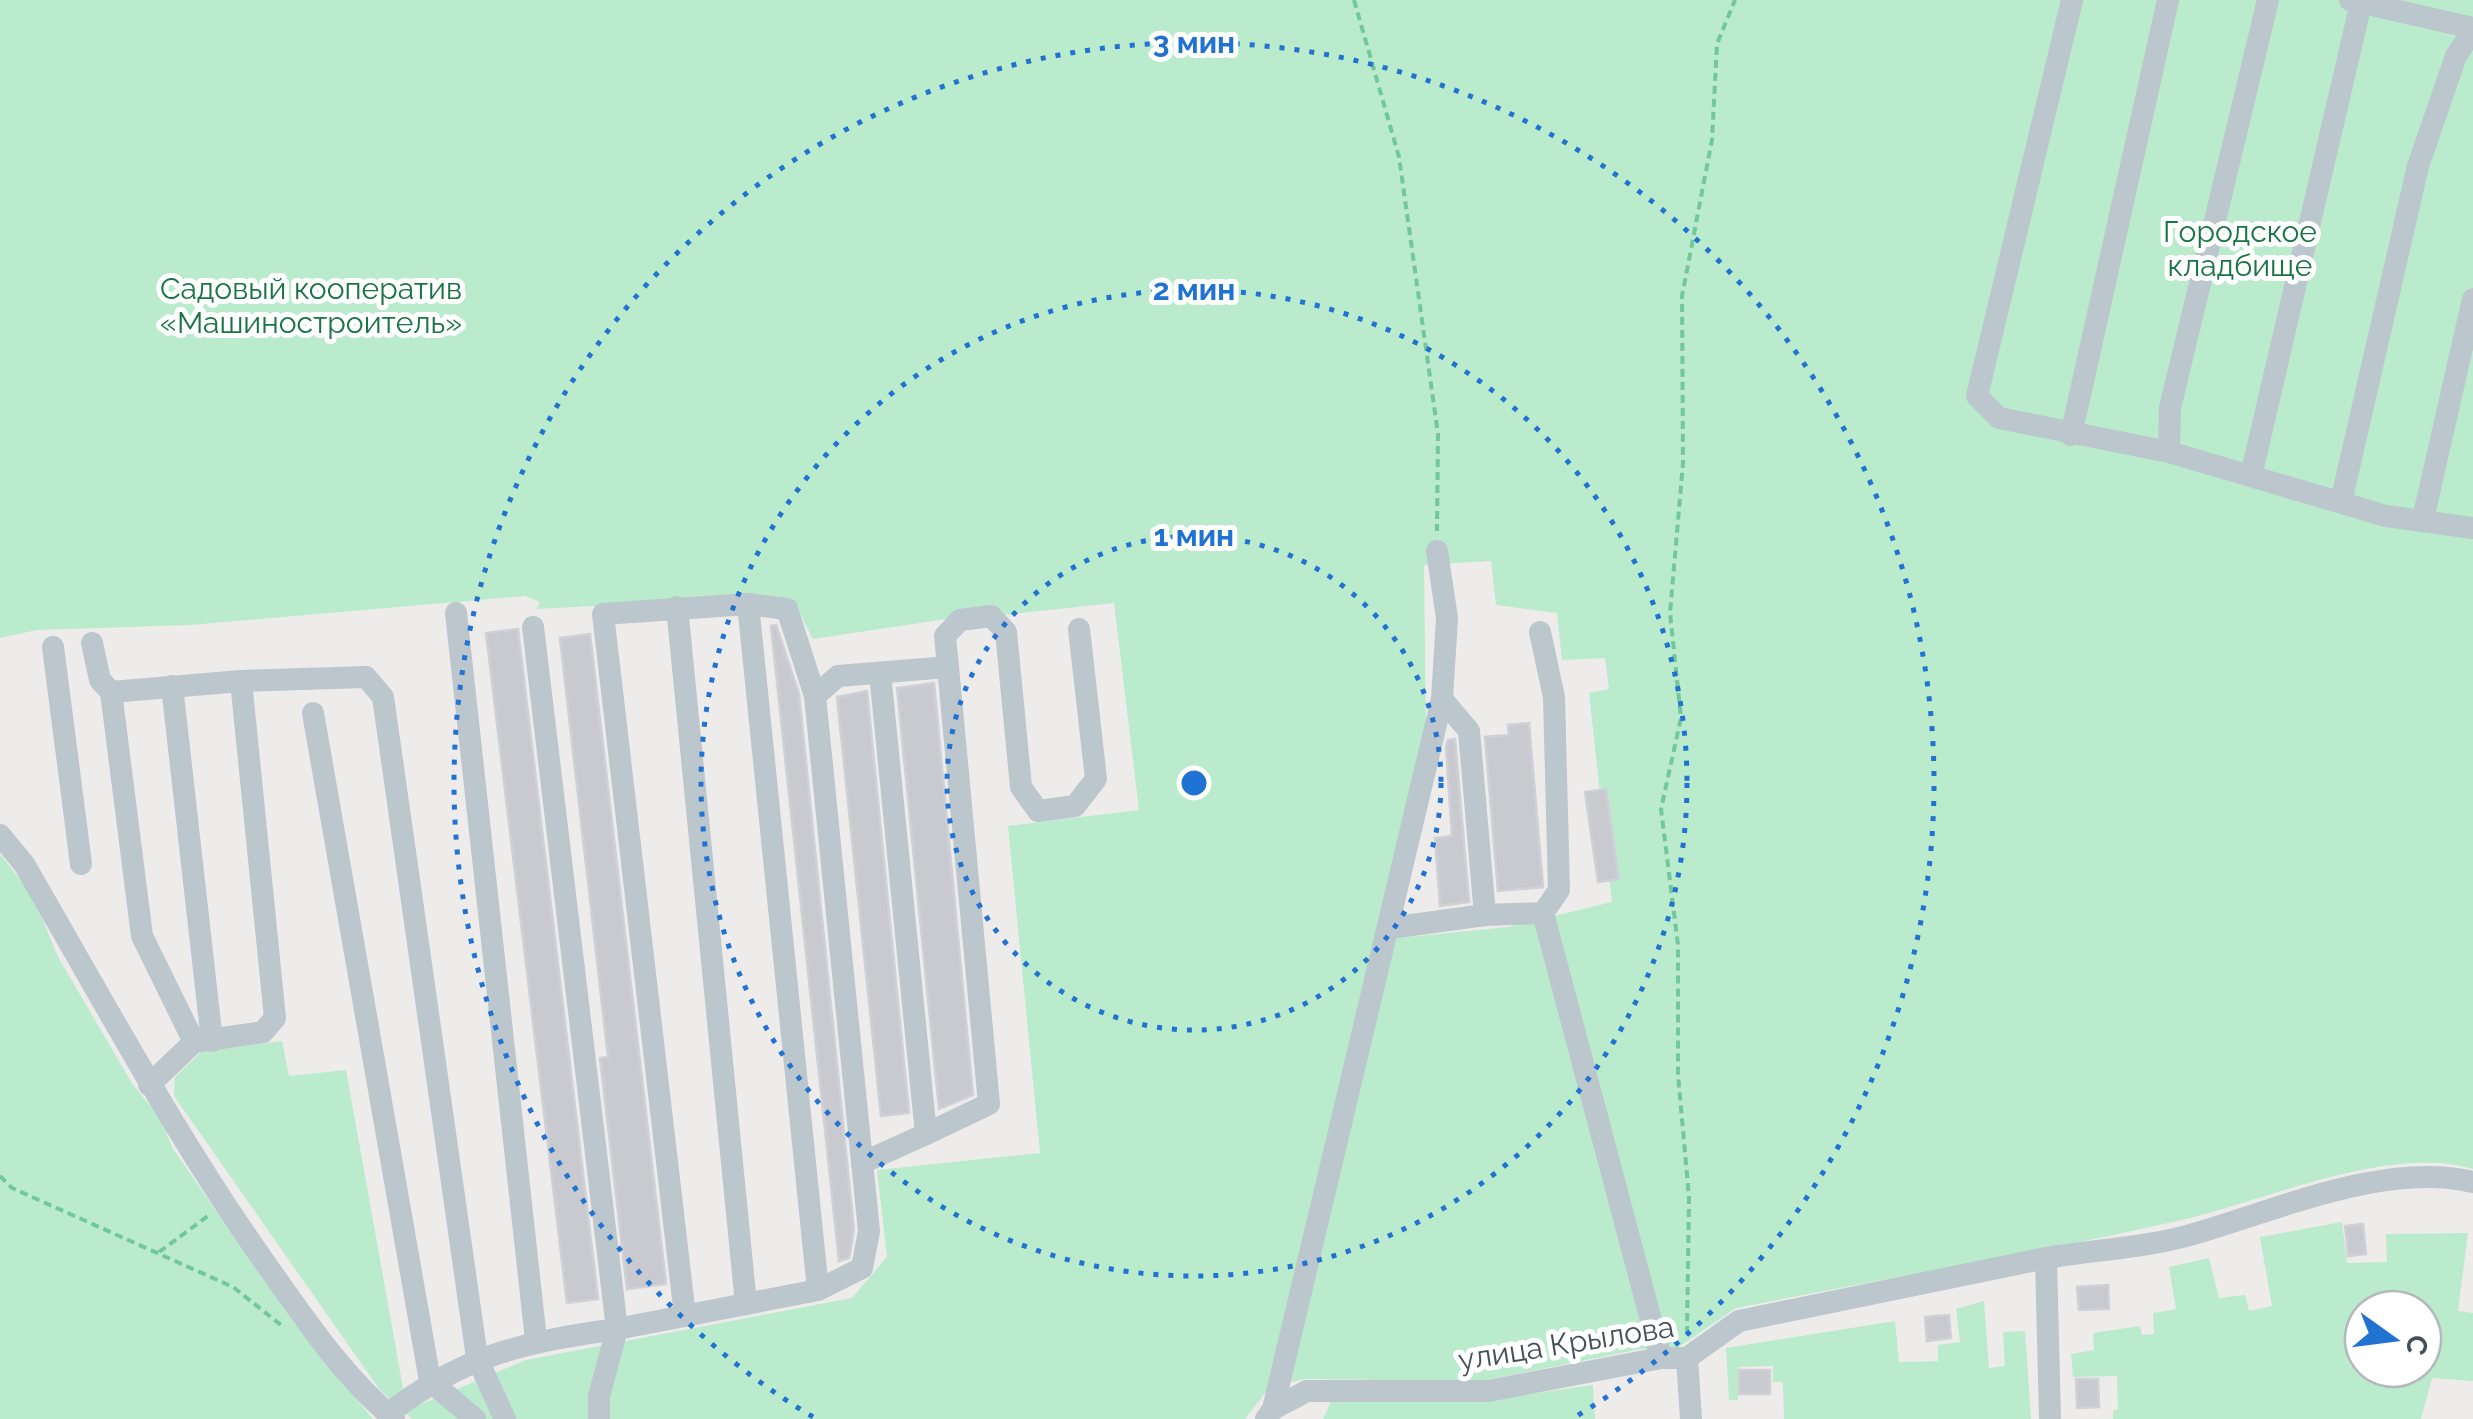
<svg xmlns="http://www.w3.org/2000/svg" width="2473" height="1419" viewBox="0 0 2473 1419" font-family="Raleway,sans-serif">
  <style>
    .green { fill: #b9ebcc; fill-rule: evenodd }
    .building { fill: #c8cad0; stroke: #cfd1d7; stroke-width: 2.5 }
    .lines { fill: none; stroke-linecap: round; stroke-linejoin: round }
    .path { stroke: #73c79c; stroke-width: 4; stroke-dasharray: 8 5; stroke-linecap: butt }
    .minor { stroke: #bcc6cd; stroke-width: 22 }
    .ring { fill: none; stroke: #2072d3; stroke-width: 5; stroke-dasharray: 5 10 }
    .labels { text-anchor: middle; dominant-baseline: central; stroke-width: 10; stroke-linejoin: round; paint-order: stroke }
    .park-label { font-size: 30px; fill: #1a7445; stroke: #fff }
    .street-label { font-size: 30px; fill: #444f57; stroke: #fff }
    .centre { fill: #2072d3; stroke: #fff; stroke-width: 5 }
    .ring-label { font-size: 30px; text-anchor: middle; font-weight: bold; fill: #2072d3; stroke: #fff; stroke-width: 10; stroke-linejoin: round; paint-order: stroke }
  </style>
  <rect width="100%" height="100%" fill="#eeebeb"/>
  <!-- green -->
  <g class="green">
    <path d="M0,0H2473V1169C2388,1144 2262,1202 2177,1221C2031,1254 1883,1279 1736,1308L1677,1348L1641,1349L1481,1381L1303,1379L1269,1388L1245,1419H412L380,1390L174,1096L175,1077L201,1052L282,1041L289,1076L346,1070L407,1410L526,1360L852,1298L887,1257L877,1170L1040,1153L1008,826L1139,810L1114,603L1003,615L993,612L813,639L795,604L746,598L536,609L540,602L525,596L191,625L37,630L0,638ZM1491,561L1496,605L1557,613L1562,660L1605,658L1609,689L1589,693L1612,902L1508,927L1379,940L1426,732L1424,565Z"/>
    <path d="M0,854L33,896L58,957L133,1085L160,1118L173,1149L294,1323L373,1419H0Z"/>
    <path d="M2342,1222L2347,1263L2387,1262L2386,1234L2468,1233L2458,1311L2473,1313V1381L2432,1378L2421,1419H2113V1411L2118,1409L2117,1376L2073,1377L2071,1354L2094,1350L2093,1333L2140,1326L2142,1335L2154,1334L2153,1313L2176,1309L2169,1267L2209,1258L2219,1298L2245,1295L2249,1311L2272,1306L2260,1237ZM2363,1309H2423V1369H2363Z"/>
    <path d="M1984,1301L1989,1368L2005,1366L2003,1332L2025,1331L2031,1419H1784L1783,1382H1773V1366L1738,1367V1400H1729L1726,1348L1895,1321L1899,1362L1938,1361V1345L1960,1342L1956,1309Z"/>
    <path d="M1593,1385L1595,1419H1323L1332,1400L1473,1402Z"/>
  </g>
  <!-- building -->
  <g class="building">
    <path d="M776,625L799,694L854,1230L849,1258L839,1261L771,626Z"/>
    <path d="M518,629L598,1299L567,1303L486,633Z"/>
    <path d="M590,634L666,1284L627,1289L600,1058L608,1057L560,638Z"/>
    <path d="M934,683L973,1095L939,1109L897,688Z"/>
    <path d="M867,691L909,1113L881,1116L837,697Z"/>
    <path d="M1529,723L1543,887L1498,891L1485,737L1509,735L1508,725Z"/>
    <path d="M1455,739L1469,902L1440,906L1435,838L1452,836L1446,747L1448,740Z"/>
    <path d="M1606,789L1619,879L1598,882L1585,792Z"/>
    <path d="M2363,1224L2366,1254L2348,1256L2345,1226Z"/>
    <path d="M2108,1285L2109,1309L2079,1310L2077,1287Z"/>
    <path d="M1949,1315L1951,1338L1927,1341L1925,1317Z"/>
    <rect x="1739" y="1370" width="31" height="24"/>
    <path d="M2076,1379H2098L2099,1407L2077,1408Z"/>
  </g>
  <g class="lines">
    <!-- path -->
    <g class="path">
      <path d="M1354,0L1399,157L1438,434L1437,531"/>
      <path d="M0,1176L12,1188L233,1287L281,1325"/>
      <path d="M159,1252L208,1216"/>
      <path d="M1687,1334L1689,1197L1678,1075V945L1661,809L1681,718L1670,613L1683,463L1682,296L1712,140L1717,44L1735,0"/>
    </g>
    <!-- minor -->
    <g class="minor">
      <path d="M2072,0L1977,396L1999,418L2169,452L2386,516L2473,528"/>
      <path d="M2350,0L2473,28"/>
      <path d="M2071,435L2168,0"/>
      <path d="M2169,452L2170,408L2268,0"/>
      <path d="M2251,476L2361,3"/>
      <path d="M2341,502L2418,166L2456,56L2473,30"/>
      <path d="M2423,519L2473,299"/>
      <path d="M748,604L818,1290"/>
      <path d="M677,607L746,1304"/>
      <path d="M456,613L536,1340"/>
      <path d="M92,643L100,680L111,692L241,681L366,677L383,697L477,1358L505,1419"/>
      <path d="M53,647L81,864"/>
      <path d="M172,686L212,1041"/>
      <path d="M111,692L142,936L194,1042"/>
      <path d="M1442,699L1469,731L1485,915"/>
      <path d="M313,713L430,1381L475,1419"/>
      <path d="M0,835L24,864C103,1000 177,1139 268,1267C307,1322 342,1375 394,1419"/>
      <path d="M1543,913L1661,1358"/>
      <path d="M1390,928L1485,915L1543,913L1559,890L1554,697L1540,632"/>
      <path d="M149,1085L194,1042L263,1032L275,1018L241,681"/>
      <path d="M926,1134L989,1104L948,667"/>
      <path d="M862,1163L926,1134L880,673"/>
      <path d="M2046,1258C2093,1250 2144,1248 2190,1235C2275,1211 2385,1161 2473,1182"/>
      <path d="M685,1316L603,614L748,604L787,609L815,696"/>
      <path d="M1687,1358L1691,1419"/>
      <path d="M1273,1409L1442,699L1447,618L1437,551"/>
      <path d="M388,1414C463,1355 524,1342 617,1329L533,627"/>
      <path d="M599,1419V1396L617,1329L818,1290L862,1268L869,1231L815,696L838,676L948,667L945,636L960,620L991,616L1006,632L1021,787L1038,811L1075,806L1096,779L1079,629"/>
      <path d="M1266,1419L1273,1409L1307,1391H1488L1661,1358H1687L1739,1321L2046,1258L2050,1419"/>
    </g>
  </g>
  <!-- distance rings -->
  <g class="ring">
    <circle cx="1194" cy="783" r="247"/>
    <circle cx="1194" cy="783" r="493"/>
    <path d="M813 1417A740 740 0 1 1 1575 1417"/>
  </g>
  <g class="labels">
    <!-- park labels -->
    <g class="park-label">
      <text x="2240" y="231">Городское<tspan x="2240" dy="34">кладбище</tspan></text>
      <text x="311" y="288">Садовый кооператив<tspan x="311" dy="34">«Машиностроитель»</tspan></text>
    </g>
    <!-- street labels -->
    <g class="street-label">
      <text transform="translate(1566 1343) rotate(-9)">улица Крылова</text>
    </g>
  </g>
  <circle cx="1194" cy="783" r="15" class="centre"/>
  <g class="ring-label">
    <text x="1194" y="53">3 мин</text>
    <text x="1194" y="300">2 мин</text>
    <text x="1194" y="546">1 мин</text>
  </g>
  <!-- north arrow -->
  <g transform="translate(2393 1339) rotate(104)"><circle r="48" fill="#ffffff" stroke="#b4b9bc" stroke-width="2.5"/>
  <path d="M0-8L18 38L0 25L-18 38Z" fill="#2072d3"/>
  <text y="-15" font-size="28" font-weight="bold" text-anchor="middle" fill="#444f57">С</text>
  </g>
</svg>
